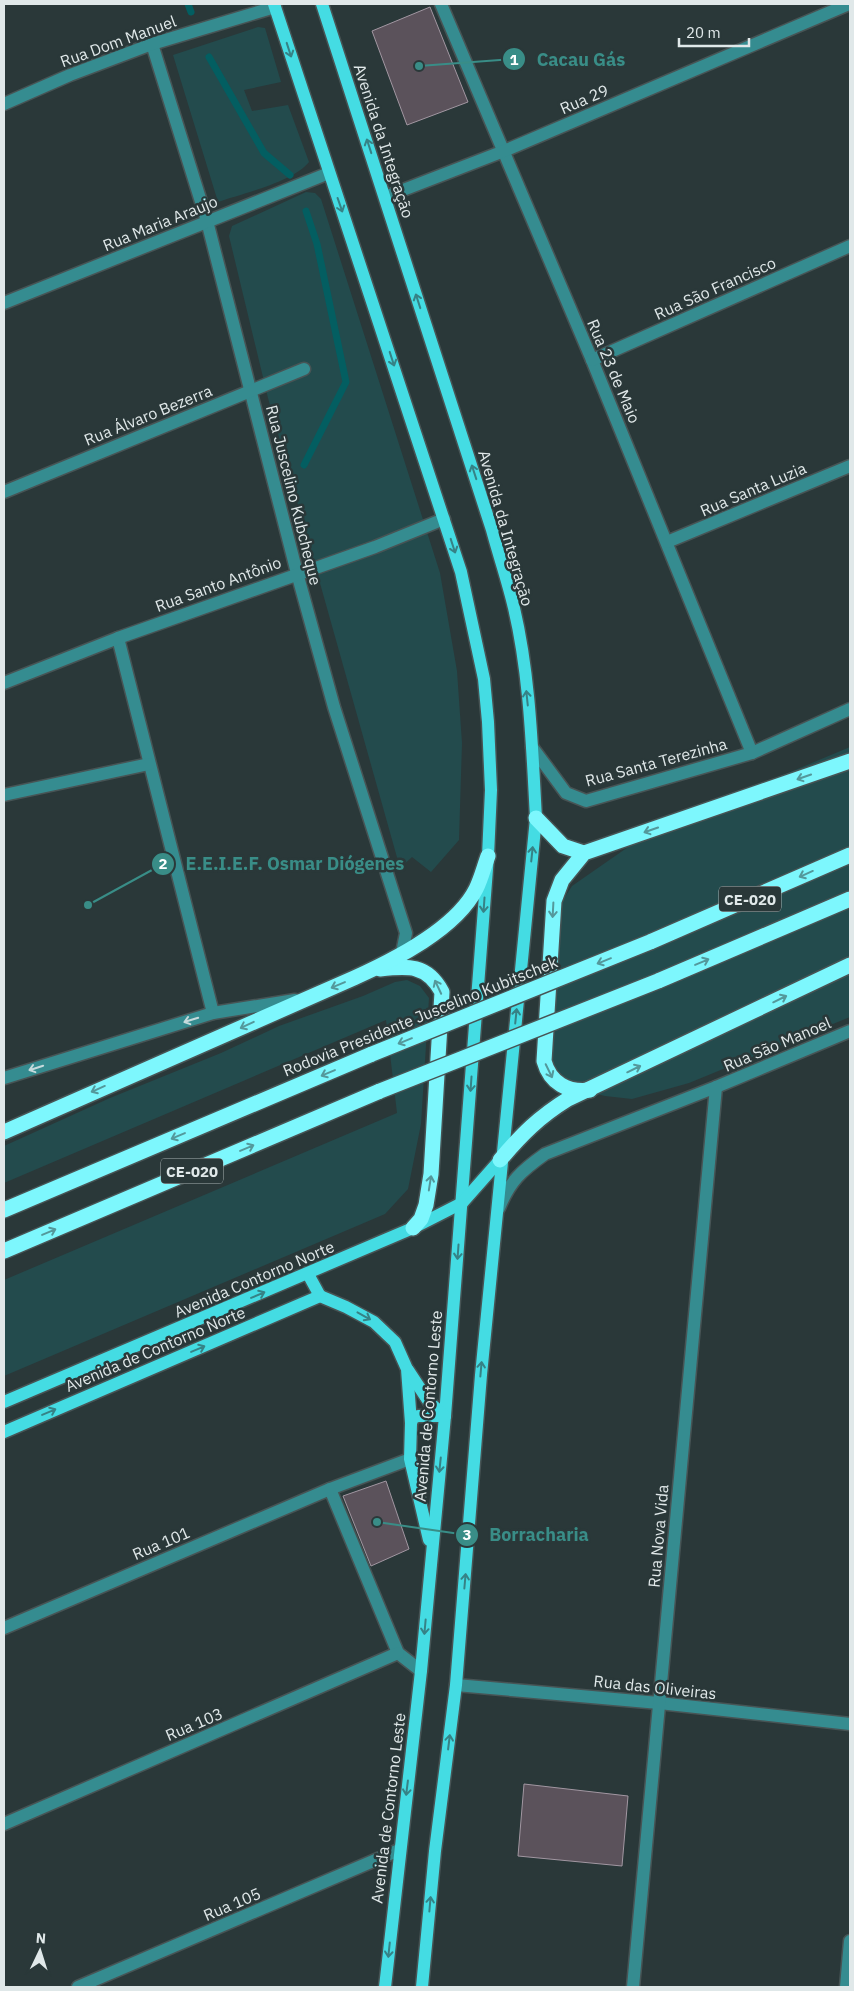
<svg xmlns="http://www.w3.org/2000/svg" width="854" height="1991" viewBox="0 0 854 1991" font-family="'IBM Plex Sans',sans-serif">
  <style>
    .green { fill: #234b4d }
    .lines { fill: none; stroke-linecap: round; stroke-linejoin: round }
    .stream { stroke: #035e61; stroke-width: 7 }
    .building { fill: #5b525b; stroke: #a297a2 }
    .minor-casing { stroke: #475455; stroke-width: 15 }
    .major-casing { stroke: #475455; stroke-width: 15 }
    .highway-casing { stroke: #475455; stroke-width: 18 }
    .minor { stroke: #358c90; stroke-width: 12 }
    .major { stroke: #44dce3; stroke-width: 12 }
    .highway { stroke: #7df7fd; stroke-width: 15 }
    .highway-bridge-casing { stroke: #475455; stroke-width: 18; stroke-linecap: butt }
    .highway-bridge { stroke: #7df7fd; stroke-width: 15 }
    .oneway { stroke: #368286 }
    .oneway2 { stroke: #54989b }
    .oneway3 { stroke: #c6dadc }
    .labels { text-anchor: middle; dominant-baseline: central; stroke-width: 5; stroke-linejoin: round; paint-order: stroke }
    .shield { fill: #2a3839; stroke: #a9b3b4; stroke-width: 1 }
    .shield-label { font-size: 15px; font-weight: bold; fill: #e0e8e9 }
    .street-label { font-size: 16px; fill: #e0e8e9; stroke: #2a3839 }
    .leader { fill: none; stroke: #398d87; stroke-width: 2 }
    .callout-dot { fill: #398d87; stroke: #2a3839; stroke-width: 2 }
    .mark-label { font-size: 15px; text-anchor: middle; font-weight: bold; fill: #fff }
    .callout-label { font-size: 18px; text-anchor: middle; font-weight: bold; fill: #398d87; stroke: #2a3839; stroke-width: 5; stroke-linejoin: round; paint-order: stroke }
  </style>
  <rect width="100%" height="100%" fill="#2a3839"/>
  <!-- green -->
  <g class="green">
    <path d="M258,27L265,28L281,82L244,90L252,111L288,105L309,162C293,182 244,193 218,202L173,55Z"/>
    <path d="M306,192L315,193L321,199L440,573L457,671L462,743L459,840L431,872L412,857L400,868L268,398L229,236L232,226Z"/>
    <path d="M850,747V1017L689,1083L632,1099L605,1096L561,1085L548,1060L556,911L572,886L654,829Z"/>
    <path d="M407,980L420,986L429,998L421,1124L408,1189L385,1214L4,1376V1280L397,1113L386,1020L4,1183V1146L110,1098L221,1053L279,1026L363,996L395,982Z"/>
  </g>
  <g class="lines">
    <!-- stream -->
    <g class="stream">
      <path d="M188,4L191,12"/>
      <path d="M209,57L264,153L290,175"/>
      <path d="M304,465L346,382L317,244L306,211"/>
    </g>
  </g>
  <!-- building -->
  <g class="building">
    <path d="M430,7L468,102L407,125L372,31Z"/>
    <path d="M386,1481L409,1549L371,1566L343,1496Z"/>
    <path d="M524,1784L628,1796L622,1866L518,1856Z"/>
  </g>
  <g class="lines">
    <!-- minor casing -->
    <g class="minor-casing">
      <g id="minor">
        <path d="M441,4L592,360L752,753"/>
        <path d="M152,44L207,221L297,573L334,707L406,933L402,953"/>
        <path d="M4,104L70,75L152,44L275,7"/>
        <path d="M385,197L504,151L849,4"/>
        <path d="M4,303L329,173"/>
        <path d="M592,360L850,246"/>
        <path d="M4,492L304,369"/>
        <path d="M667,542L850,466"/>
        <path d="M118,638L213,1013"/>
        <path d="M4,683L118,638L375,547L444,519"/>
        <path d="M532,747L566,793L586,801L752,753L850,709"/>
        <path d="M4,795L149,764"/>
        <path d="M4,1078L213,1013L295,1000"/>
        <path d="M499,1208C510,1181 521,1171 545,1154L716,1087L850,1031"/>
        <path d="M330,1489L398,1653L421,1671"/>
        <path d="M4,1628L330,1489L410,1459"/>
        <path d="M456,1685L659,1703L850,1724"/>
        <path d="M4,1824L398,1653"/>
        <path d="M78,1987L399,1850"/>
        <path d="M633,1987L716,1087"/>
        <path d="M846,1987L850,1941"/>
      </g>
    </g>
    <!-- major casing -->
    <g class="major-casing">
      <g id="major">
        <path d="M274,4L461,572L484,679L488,722L491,790L488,856L445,1416L421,1671L385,1987"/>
        <path d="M322,4L492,530C499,556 508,582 514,608C530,676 532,748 536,818L481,1375L456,1685L435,1851L422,1987"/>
        <path d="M308,1274L320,1296"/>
        <path d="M320,1296L346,1307L374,1322L395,1342L407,1369L411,1423L410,1459L429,1540"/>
        <path d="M408,1370L429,1402L445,1416"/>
        <path d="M4,1402L413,1228L462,1203L500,1160"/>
        <path d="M411,1423L413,1418L418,1416H445"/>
        <path d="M4,1432L320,1296"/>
      </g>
    </g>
    <!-- highway casing -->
    <g class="highway-casing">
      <g id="highway">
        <path d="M536,818L563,846L584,853"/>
        <path d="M650,942L850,855"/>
        <path d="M380,969C408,966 427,964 442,992L431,1174L426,1205L421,1219L413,1228"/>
        <path d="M658,981L850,899"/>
        <path d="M590,1090C568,1093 550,1083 544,1061L554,901L562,880L584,853L850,761"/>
        <path d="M4,1132L354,978C394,960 456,929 476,889C481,879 484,867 488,856"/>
        <path d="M500,1160C522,1134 539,1117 568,1099L850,965"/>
        <path d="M4,1210L372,1054"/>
        <path d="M4,1251L380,1091"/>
      </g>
    </g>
    <!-- minor -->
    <use href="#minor" class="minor"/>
    <!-- major -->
    <use href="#major" class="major"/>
    <!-- highway -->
    <use href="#highway" class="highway"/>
    <!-- highway-bridge casing -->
    <g class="highway-bridge-casing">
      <g id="highway-bridge">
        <path d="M372,1054L650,942"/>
        <path d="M380,1091L658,981"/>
      </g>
    </g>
    <!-- highway-bridge -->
    <use href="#highway-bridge" class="highway-bridge"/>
  </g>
  <!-- one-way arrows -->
  <defs><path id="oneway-shaft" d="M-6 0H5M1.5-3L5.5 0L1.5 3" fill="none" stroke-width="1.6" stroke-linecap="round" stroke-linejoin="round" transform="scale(1.25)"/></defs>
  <g class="oneway">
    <use href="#oneway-shaft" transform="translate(289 50) rotate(72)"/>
    <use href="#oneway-shaft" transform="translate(369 146) rotate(-108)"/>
    <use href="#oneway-shaft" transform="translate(340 205) rotate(71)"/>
    <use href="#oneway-shaft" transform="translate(418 301) rotate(-108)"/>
    <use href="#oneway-shaft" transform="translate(392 359) rotate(72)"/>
    <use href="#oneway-shaft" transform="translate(474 472) rotate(-108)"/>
    <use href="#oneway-shaft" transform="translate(453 546) rotate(72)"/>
    <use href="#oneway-shaft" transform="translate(527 698) rotate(-96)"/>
    <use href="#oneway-shaft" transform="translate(532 854) rotate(-84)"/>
    <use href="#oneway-shaft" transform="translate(484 905) rotate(94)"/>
    <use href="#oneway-shaft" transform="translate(516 1016) rotate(-84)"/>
    <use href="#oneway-shaft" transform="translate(471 1084) rotate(94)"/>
    <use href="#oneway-shaft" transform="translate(458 1252) rotate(94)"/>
    <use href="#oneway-shaft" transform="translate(258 1295) rotate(-23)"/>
    <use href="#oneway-shaft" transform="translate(364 1316) rotate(29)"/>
    <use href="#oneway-shaft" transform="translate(198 1349) rotate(-23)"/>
    <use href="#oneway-shaft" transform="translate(481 1369) rotate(-85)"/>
    <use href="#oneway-shaft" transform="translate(49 1412) rotate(-23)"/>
    <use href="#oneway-shaft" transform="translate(440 1465) rotate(96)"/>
    <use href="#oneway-shaft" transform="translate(465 1581) rotate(-85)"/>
    <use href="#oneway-shaft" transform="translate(425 1627) rotate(95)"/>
    <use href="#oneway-shaft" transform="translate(449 1742) rotate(-83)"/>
    <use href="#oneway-shaft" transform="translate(407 1788) rotate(97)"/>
    <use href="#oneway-shaft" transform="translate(430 1904) rotate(-85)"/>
    <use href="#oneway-shaft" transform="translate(389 1950) rotate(96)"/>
  </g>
  <g class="oneway2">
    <use href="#oneway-shaft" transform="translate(804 777) rotate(161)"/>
    <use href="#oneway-shaft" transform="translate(651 830) rotate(161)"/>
    <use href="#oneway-shaft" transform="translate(806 874) rotate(156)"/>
    <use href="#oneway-shaft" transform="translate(553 910) rotate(93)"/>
    <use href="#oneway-shaft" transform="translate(604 961) rotate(158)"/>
    <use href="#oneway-shaft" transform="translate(702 962) rotate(-23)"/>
    <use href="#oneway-shaft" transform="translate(338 985) rotate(157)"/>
    <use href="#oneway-shaft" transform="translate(438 987) rotate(-115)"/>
    <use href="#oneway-shaft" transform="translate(780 999) rotate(-26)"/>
    <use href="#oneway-shaft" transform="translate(247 1025) rotate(155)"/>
    <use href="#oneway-shaft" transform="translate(405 1041) rotate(158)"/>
    <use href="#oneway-shaft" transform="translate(634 1069) rotate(-26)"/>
    <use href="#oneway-shaft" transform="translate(549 1071) rotate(64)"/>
    <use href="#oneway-shaft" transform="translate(328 1073) rotate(157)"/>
    <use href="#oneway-shaft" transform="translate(98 1089) rotate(156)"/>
    <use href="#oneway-shaft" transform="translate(178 1136) rotate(157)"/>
    <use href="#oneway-shaft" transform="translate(247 1148) rotate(-23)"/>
    <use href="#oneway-shaft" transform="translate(430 1183) rotate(-81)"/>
    <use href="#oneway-shaft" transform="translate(49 1232) rotate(-23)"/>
  </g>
  <g class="oneway3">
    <use href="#oneway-shaft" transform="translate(191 1020) rotate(163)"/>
    <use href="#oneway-shaft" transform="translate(36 1068) rotate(162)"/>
  </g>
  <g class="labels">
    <!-- shield labels -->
    <g class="shield">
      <rect x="719" y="886.5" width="62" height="25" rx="4"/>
      <rect x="161" y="1158.5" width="62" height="25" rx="4"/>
    </g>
    <g class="shield-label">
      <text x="750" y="899">CE-020</text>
      <text x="192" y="1171">CE-020</text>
    </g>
    <!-- street labels -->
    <g class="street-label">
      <text transform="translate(118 41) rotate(-20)">Rua Dom Manuel</text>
      <text transform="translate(584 99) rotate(-23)">Rua 29</text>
      <text transform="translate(384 141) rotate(72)">Avenida da Integração</text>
      <text transform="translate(160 223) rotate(-22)">Rua Maria Araujo</text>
      <text transform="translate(715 288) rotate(-24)">Rua São Francisco</text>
      <text transform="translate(614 371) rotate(67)">Rua 23 de Maio</text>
      <text transform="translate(148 415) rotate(-22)">Rua Álvaro Bezerra</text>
      <text transform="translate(753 489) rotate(-23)">Rua Santa Luzia</text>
      <text transform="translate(294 495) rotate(76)">Rua Juscelino Kubcheque</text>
      <text transform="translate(506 528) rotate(74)">Avenida da Integração</text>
      <text transform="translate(218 584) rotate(-20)">Rua Santo Antônio</text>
      <text transform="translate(656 762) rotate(-15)">Rua Santa Terezinha</text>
      <text transform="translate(420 1016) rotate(-22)">Rodovia Presidente Juscelino Kubitschek</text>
      <text transform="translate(777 1044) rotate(-23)">Rua São Manoel</text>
      <text transform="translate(254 1279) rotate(-23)">Avenida Contorno Norte</text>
      <text transform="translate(155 1349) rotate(-23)">Avenida de Contorno Norte</text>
      <text transform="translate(428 1406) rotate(-85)">Avenida de Contorno Leste</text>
      <text transform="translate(658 1536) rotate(-85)">Rua Nova Vida</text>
      <text transform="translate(161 1543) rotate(-23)">Rua 101</text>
      <text transform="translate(655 1687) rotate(6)">Rua das Oliveiras</text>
      <text transform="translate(194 1724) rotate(-23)">Rua 103</text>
      <text transform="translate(388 1808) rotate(-83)">Avenida de Contorno Leste</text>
      <text transform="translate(232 1904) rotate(-23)">Rua 105</text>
    </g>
  </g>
  <!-- callouts -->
  <path class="leader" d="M419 66L514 59M88 905L163 864M377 1522L467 1535"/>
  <g class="callout-dot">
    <circle cx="419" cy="66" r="5"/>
    <circle cx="88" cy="905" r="5"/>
    <circle cx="377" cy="1522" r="5"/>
    <circle cx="514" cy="59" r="12"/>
    <circle cx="163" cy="864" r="12"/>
    <circle cx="467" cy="1535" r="12"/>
  </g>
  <g class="mark-label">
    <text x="514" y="65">1</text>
    <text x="163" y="869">2</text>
    <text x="467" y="1540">3</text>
  </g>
  <g class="callout-label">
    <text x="581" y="66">Cacau Gás</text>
    <text x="295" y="870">E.E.I.E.F. Osmar Diógenes</text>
    <text x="539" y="1541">Borracharia</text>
  </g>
  <!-- border -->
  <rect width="854" height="1991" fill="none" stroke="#e0e8e9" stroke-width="10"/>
  <!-- north arrow -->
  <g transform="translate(40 1951) rotate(4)" stroke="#2a3839" stroke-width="4" paint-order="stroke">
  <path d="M0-4L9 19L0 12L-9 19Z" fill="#e0e8e9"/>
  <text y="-8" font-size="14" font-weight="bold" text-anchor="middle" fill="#e0e8e9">N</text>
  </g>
  <!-- scale -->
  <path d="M679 38v8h70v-8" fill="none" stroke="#e0e8e9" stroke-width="2.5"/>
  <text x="686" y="38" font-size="15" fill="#e0e8e9" stroke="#2a3839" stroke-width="4" paint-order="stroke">20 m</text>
</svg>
